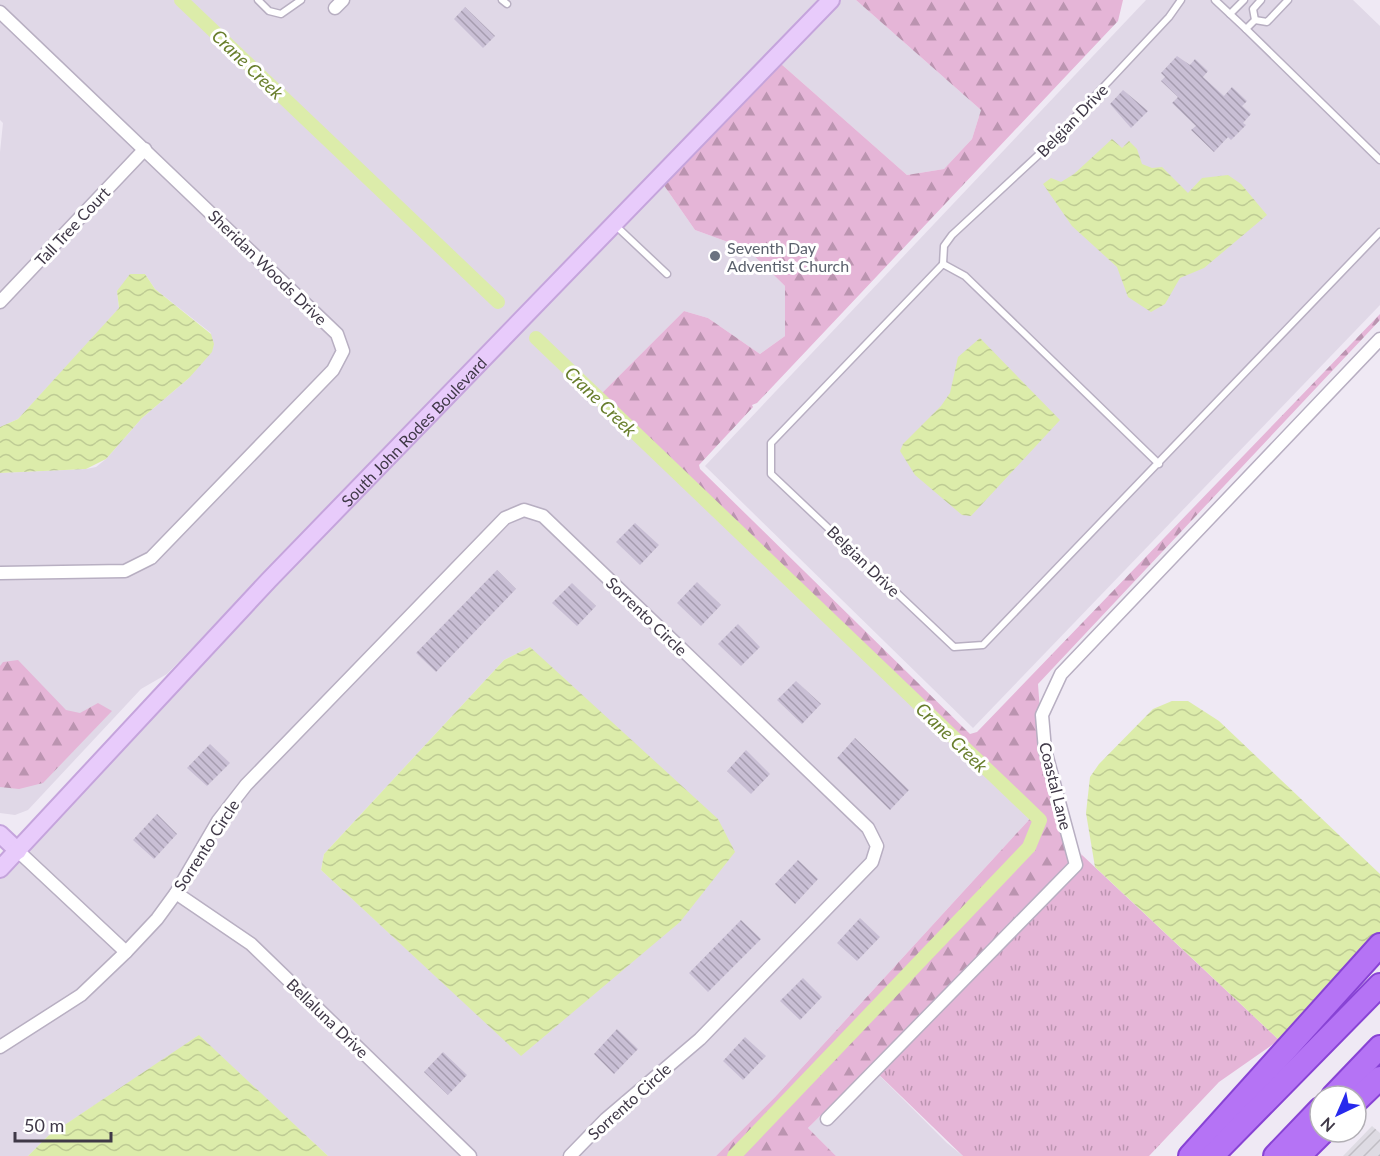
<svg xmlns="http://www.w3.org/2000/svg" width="1380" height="1156" viewBox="0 0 1380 1156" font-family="Lato,sans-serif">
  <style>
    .residential { fill: #e0d8e7; fill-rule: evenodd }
    .industrial { fill: url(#industrial-furrows) }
    .grass { fill: url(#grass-tufts) }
    .forest { fill: url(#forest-firs) }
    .water { fill: url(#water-waves) }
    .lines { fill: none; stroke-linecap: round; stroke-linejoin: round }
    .canal { stroke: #dcecaa; stroke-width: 14 }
    .building { fill: url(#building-back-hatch) }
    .lane-casing { stroke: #b8afc2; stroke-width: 9 }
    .street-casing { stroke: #b8afc2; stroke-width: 15 }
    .secondary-casing { stroke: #c5a4dc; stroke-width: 20 }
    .highway-casing { stroke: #8843d4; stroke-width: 26 }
    .lane { stroke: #fff; stroke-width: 6 }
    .street { stroke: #fff; stroke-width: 12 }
    .secondary { stroke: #e8cbfb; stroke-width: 16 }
    .highway { stroke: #b573f5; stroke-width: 22 }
    .worship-dot { fill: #6b7280; stroke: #fff; stroke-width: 2 }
    .labels { text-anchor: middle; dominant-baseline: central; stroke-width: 6; stroke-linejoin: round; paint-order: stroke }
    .street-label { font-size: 16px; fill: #3f3847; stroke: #fff }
    .worship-label { font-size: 16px; fill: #5b616d; stroke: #fff; text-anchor: start }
    .water-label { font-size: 18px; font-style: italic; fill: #687e2c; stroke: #fff }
  </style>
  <defs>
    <pattern id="industrial-furrows" width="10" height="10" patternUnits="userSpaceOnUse" patternTransform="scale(1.5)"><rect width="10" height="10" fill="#dedbe3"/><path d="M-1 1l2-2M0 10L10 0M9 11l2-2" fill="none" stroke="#c0bdc4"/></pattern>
    <pattern id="grass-tufts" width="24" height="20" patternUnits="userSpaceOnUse" patternTransform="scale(1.5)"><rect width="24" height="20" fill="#e5b5d7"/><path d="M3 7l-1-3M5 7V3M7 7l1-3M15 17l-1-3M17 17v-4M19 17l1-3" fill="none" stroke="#bb94b0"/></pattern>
    <pattern id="forest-firs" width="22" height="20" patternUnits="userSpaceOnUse" patternTransform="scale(1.5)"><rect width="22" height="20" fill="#e5b5d7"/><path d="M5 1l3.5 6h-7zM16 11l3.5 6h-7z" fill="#bb94b0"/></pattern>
    <pattern id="water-waves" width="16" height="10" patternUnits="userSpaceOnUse" patternTransform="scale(1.5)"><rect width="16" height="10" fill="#dcecaa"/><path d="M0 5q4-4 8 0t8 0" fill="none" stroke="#becb94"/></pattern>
    <pattern id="building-back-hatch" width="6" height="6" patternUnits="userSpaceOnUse" patternTransform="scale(1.5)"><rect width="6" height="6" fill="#c9bfd5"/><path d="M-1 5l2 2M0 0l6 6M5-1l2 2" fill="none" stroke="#a59caf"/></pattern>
  </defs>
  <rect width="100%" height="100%" fill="#efe9f4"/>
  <!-- residential -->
  <g class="residential">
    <path d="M0,0H820L514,313L167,674L141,689L28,810L15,815L0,813V473L86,469L96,467L106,459L142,418L189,378L211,333L155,289L145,274L117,291L119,308L89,342L18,419L0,427V152L3,123L0,120Z"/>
    <path d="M841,0H856L981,110L972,139L944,169L907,175L780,63Z"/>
    <path d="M1146,0H1353L1380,26V305L973,728L705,466Z"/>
    <path d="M663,184L695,230L747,249L785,286V336L760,354L708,318L684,311L601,394L947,733L1038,810L776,1096L716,1156H328L199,1036L48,1136L28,1156H0V878L274,584ZM530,647L581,1004L521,1055L321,870L324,854L504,660Z"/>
    <path d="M870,1066L947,1143L963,1156H836L808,1128Z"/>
  </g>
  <!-- industrial -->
  <path class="industrial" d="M1372,1126L1380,1133V1156H1343Z"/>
  <!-- grass -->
  <path class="grass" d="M1082,855L1279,1040L1219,1082L1149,1156H963L870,1066Z"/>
  <!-- forest -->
  <g class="forest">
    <path d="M856,0H1123L1118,21L757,403L752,405L753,407L699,465L700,469L970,734L977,732L1380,314V320L1038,684L1043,753L1075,849L1082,855L808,1128L836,1156H716L776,1096L1038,810L947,733L601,394L684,311L708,318L760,354L785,336V286L747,249L695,230L663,184L780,63L907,175L944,169L972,139L981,110Z"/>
    <path d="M18,660L66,710L80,713L98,703L112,711L43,783L19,789L0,787V666L3,662Z"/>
  </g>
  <!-- water -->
  <g class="water">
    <path d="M1112,139L1122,148L1129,141L1137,149L1142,164L1152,168L1162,167L1188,193L1202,178L1228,175L1241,184L1267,215L1204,268L1180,278L1165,304L1151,312L1128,297L1117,267L1072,226L1043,184L1051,178L1061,182L1074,174Z"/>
    <path d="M130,274H145L155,289L211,334L214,344L212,352L189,378L142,418L106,459L86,469L0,473V427L18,419L119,308L117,291Z"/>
    <path d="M980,338L1060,420L971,516L962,515L915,475L900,451L903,444L941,406L950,393L958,357Z"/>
    <path d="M530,647L718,819L735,852L680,922L521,1056L321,870L324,854L504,660Z"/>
    <path d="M1172,701H1188L1219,721L1380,874V935L1279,1040L1095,867L1086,813L1090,777L1099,764L1153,709Z"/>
    <path d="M199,1035L328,1156H28L48,1136Z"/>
  </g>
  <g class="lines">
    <!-- canal -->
    <g class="canal">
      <path d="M181,0L498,302"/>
      <path d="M536,338L1040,820L1029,847L734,1156"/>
    </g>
  </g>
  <!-- building -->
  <g class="building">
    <path d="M465,7L495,36L483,48L454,19Z"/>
    <path d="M1177,56L1190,65L1195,59L1208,71L1203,77L1224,96L1232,87L1247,101L1242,106L1251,114L1243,123L1246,125L1231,140L1228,137L1214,152L1191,130L1196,126L1172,103L1178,97L1161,81L1165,77L1161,73Z"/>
    <path d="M1123,90L1148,111L1131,128L1110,104Z"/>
    <path d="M635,523L659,545L640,565L616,542Z"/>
    <path d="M497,570L516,589L436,672L416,653Z"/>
    <path d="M697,582L721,605L701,626L677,603Z"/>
    <path d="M572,583L596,606L577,626L552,603Z"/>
    <path d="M738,624L760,647L741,666L718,644Z"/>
    <path d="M796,681L821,704L802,724L777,700Z"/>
    <path d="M855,738L909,790L890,810L837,758Z"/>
    <path d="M210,744L230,763L207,786L187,768Z"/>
    <path d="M746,750L770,774L751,794L727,771Z"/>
    <path d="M157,814L177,834L154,859L133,840Z"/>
    <path d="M798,860L818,879L795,904L775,884Z"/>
    <path d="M860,918L880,937L857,961L837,943Z"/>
    <path d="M741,920L761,939L708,992L689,973Z"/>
    <path d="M803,978L822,997L800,1020L780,1001Z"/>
    <path d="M617,1029L638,1049L614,1074L594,1054Z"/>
    <path d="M745,1037L766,1056L743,1080L723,1061Z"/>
    <path d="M443,1052L467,1075L448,1095L424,1072Z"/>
  </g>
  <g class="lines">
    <!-- lane casing -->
    <g class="lane-casing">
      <g id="lane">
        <path d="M258,0L269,11L281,14L301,0"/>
        <path d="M502,0L507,4"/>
        <path d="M1215,0L1246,29L1255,20L1253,9L1261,0"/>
        <path d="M1230,14L1244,0"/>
        <path d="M1255,20L1267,22L1288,0"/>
        <path d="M1246,29L1380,160"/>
        <path d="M615,225L667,274"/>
        <path d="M943,264L944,246L952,235L1047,147L1169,17L1181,0"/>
        <path d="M1159,464L965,276L943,264L771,443V474L954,647L983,645L1380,232"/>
      </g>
    </g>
    <!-- street casing -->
    <g class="street-casing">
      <g id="street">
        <path d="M335,8L343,0"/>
        <path d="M0,12L337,334L343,351L333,370L151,558L125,571L0,573"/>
        <path d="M0,302L145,149"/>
        <path d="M18,851L126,952"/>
        <path d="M176,893L251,944L470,1156"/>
        <path d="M0,1047L81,995L126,952L157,919L176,893L218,821L246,785L505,518L524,510L543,516L868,828L877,846L872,862L700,1039L606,1119L570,1156"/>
        <path d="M827,1119L1076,865L1045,750L1042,715L1061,674L1380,339"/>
      </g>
    </g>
    <!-- secondary casing -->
    <g class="secondary-casing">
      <g id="secondary">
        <path d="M0,834L18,851"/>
        <path id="s1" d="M0,869L269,580L831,0"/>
      </g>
    </g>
    <!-- highway casing -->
    <g class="highway-casing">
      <g id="highway">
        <path d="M1333,1096L1380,1047"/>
        <path d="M1356,1101L1380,1078"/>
        <path d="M1190,1156L1380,945"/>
        <path d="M1212,1156L1380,985"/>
        <path d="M1275,1156L1320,1109"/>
        <path d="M1299,1156L1323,1132"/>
      </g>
    </g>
    <!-- lane -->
    <use href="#lane" class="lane"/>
    <!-- street -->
    <use href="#street" class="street"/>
    <!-- secondary -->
    <use href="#secondary" class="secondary"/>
    <!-- highway -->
    <use href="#highway" class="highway"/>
  </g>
  <!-- markers -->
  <circle class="worship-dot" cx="715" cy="256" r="6"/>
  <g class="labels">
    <!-- street labels -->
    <g class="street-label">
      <text transform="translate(1072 120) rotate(-46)">Belgian Drive</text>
      <text transform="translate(72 226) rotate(-47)">Tall Tree Court</text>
      <text transform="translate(268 267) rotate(44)">Sheridan Woods Drive</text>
      <text stroke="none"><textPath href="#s1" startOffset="602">South John Rodes Boulevard</textPath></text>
      <text transform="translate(864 561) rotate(44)">Belgian Drive</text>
      <text transform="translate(647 616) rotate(44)">Sorrento Circle</text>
      <text transform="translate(1056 786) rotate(76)">Coastal Lane</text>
      <text transform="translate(206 845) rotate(-57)">Sorrento Circle</text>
      <text transform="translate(328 1018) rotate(44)">Bellaluna Drive</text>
      <text transform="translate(629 1101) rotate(-42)">Sorrento Circle</text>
    </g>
    <!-- worship labels -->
    <g class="worship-label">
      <text x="727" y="247">Seventh Day<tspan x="727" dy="18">Adventist Church</tspan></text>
    </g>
    <!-- water labels -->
    <g class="water-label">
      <text transform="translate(248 64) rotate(44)">Crane Creek</text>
      <text transform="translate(601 401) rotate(44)">Crane Creek</text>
      <text transform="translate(952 737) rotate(44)">Crane Creek</text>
    </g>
  </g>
  <!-- north arrow -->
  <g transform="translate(1338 1114) rotate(224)"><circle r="28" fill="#ffffff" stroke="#b2afb5" stroke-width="1.5"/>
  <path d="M0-4.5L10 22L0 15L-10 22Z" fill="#2729ed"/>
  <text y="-9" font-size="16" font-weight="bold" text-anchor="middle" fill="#3f3847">N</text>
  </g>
  <!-- scale -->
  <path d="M15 1132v9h96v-9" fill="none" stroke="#3f3847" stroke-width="3"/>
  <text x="24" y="1132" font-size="18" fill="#3f3847" stroke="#ffffff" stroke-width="4.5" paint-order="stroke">50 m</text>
</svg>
